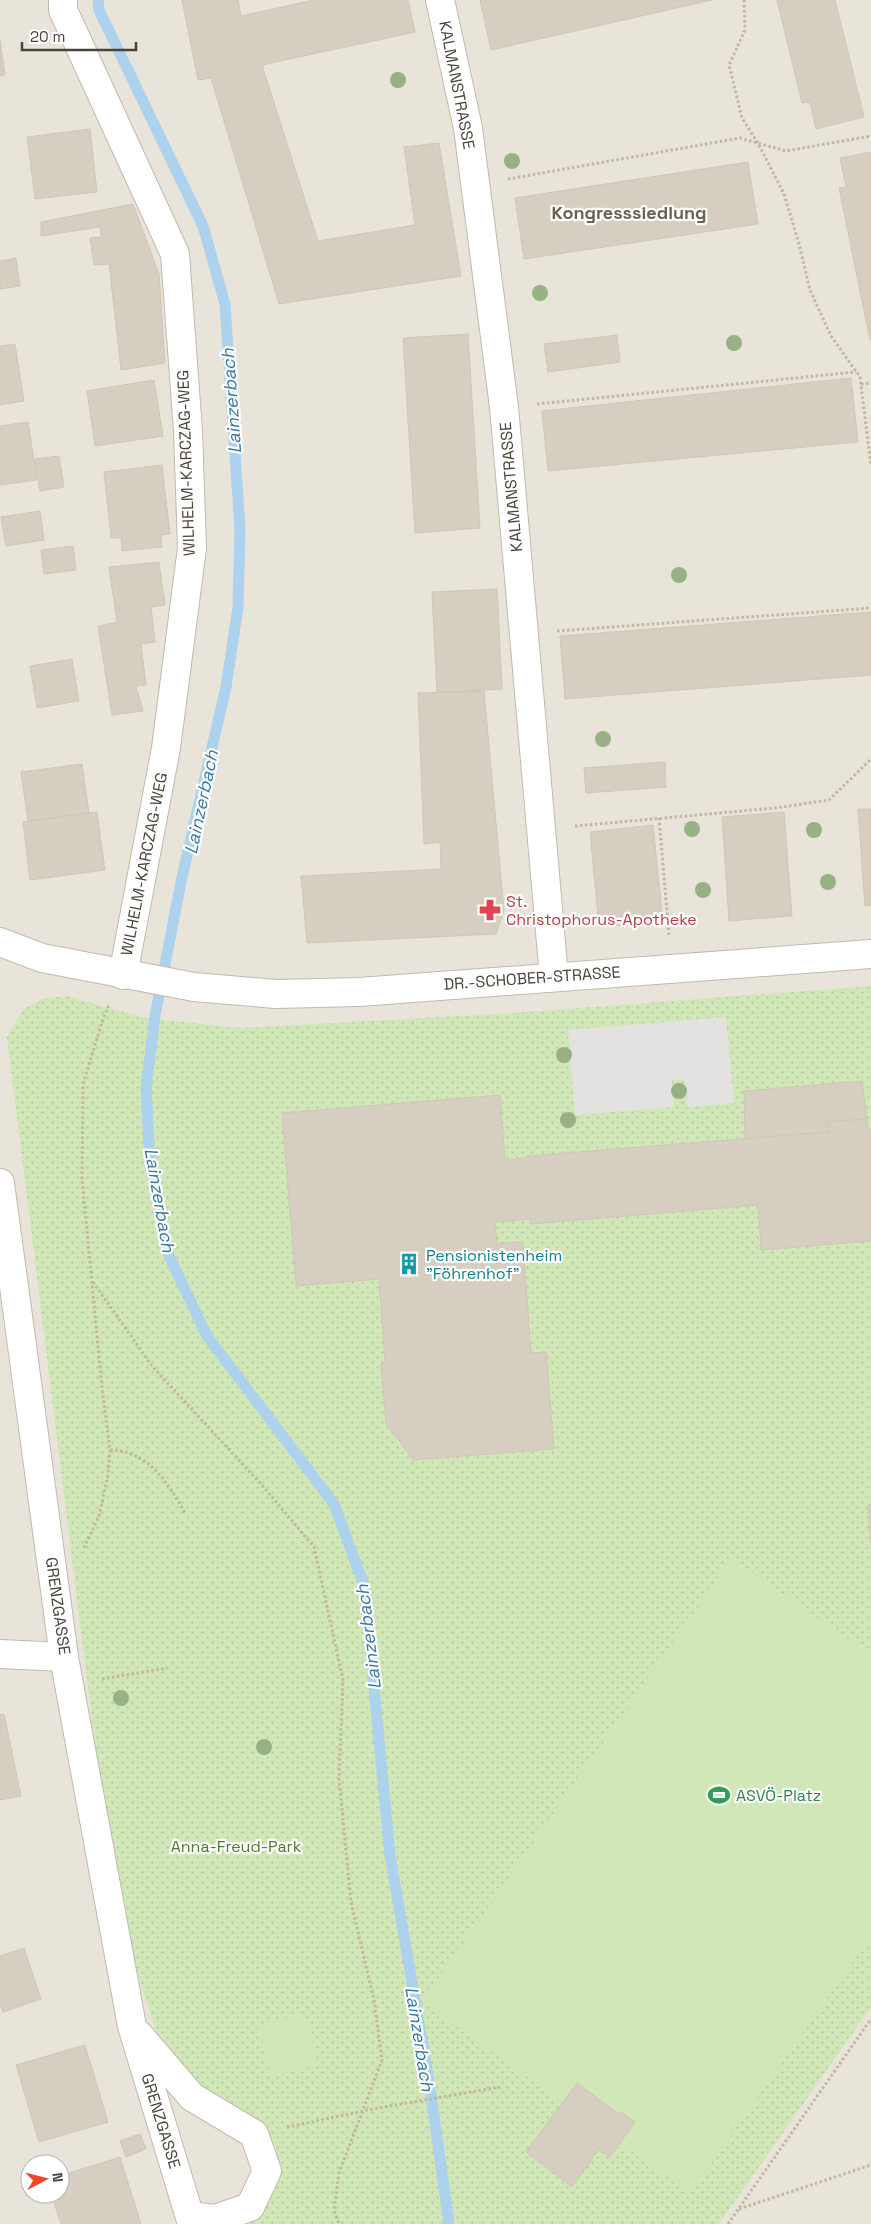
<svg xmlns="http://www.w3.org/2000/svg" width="871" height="2224" viewBox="0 0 871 2224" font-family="'Space Grotesk',sans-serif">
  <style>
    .residential { fill: #e9e4da; fill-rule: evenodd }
    .grass { fill: url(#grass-dots) }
    .garden { fill: #d1e7b7 }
    .parking { fill: #e4e2e0 }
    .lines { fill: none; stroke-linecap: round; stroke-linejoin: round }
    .stream { stroke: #acd2ee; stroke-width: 11 }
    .building { fill: #d6cec1; stroke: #d1c6b5 }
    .minor-casing { stroke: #c0baae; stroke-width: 30 }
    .tertiary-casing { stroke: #c0baae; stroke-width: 30 }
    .path { stroke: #c2b6a0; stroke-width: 3; stroke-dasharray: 2.5 2.5; stroke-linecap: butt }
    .minor { stroke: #fff; stroke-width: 28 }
    .tertiary { stroke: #fff; stroke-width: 28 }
    .tree { fill: #97b084 }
    .labels { text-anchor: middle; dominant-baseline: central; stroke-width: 4.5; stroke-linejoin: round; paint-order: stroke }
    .street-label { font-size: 16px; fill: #494339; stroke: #fff }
    .health-label { font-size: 16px; fill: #be3a42; stroke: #fff; text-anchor: start }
    .culture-label { font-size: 16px; fill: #0d838f; stroke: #fff; text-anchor: start }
    .leisure-label { font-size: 16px; fill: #27864d; stroke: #fff; text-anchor: start }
    .park-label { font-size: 16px; fill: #4a7a2e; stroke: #fff }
    .neighbourhood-label { font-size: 18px; font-weight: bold; fill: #6c6151; stroke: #fff }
    .water-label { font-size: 18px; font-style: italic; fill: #3478aa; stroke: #fff }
  </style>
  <defs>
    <pattern id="grass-dots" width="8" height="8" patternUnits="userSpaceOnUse" patternTransform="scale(1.25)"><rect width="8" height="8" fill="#d1e7b7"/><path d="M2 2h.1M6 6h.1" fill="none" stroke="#b5c79e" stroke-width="1.8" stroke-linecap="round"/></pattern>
  </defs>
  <rect width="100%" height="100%" fill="#f5f2ec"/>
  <!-- residential -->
  <path class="residential" d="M0,0H871V2224H0ZM30,2164H60V2194H30Z"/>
  <!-- grass -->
  <path class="grass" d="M871,986V2007L719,2224H249L269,2199L279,2175L276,2148L263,2124L204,2089L181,2069L157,2033L137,1972L98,1768L7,1037L24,1009L42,999L67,996L145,1018L240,1028L513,1013Z"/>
  <!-- garden -->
  <g class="garden">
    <path d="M732,1558L871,1655V1936L690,2193L422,2002Z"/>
    <path d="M305,2013L318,2065L271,2076L258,2025Z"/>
  </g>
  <!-- parking -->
  <path class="parking" d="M726,1017L734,1103L687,1107L685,1079L672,1080L674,1107L575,1115L568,1030Z"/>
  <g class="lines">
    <!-- stream -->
    <path class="stream" d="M98,0L99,10L203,226L225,304L240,529L238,607L226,687L182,877L155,1016L146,1088L150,1164L169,1256L207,1336L334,1504L364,1585L390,1855L430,2087L449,2224"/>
  </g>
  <!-- building -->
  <g class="building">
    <path d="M182,0H238L241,16L314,0H408L415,32L262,65L318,241L415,225L404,147L439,143L461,276L279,304L211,78L198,80Z"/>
    <path d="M480,0H712L491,50Z"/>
    <path d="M777,0H835L864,117L816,129L810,102L802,103Z"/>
    <path d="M0,40L5,75L0,76Z"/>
    <path d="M90,129L97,192L35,199L27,137Z"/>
    <path d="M871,152V340H870L839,188L846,187L840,158Z"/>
    <path d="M748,162L758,224L524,259L515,198Z"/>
    <path d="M133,204L159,274L165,363L121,370L109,264L94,265L90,238L101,237L100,227L41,236V222Z"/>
    <path d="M16,258L20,286L0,289V261Z"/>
    <path d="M468,334L480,528L415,533L403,338Z"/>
    <path d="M617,335L620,362L548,372L544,344Z"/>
    <path d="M15,344L24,401L0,405V346Z"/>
    <path d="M851,378L858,442L548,471L542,411Z"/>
    <path d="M154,380L163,436L95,446L87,391Z"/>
    <path d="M28,422L37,480L0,485V426Z"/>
    <path d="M59,456L64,487L40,491L35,459Z"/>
    <path d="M162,465L170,534L161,535L162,547L122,551L121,538H111L104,472Z"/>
    <path d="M40,511L44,540L6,546L1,517Z"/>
    <path d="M73,546L76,570L44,574L41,550Z"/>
    <path d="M159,562L165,605L151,607L155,642L141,644L146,685L136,686L143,711L112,715L98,626L117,622L109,567Z"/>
    <path d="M497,589L502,689L437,693L432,592Z"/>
    <path d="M871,612V675L565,699L560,636Z"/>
    <path d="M72,659L79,701L37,708L30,666Z"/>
    <path d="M484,691L504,911L496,934L307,943L301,876L441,869L440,842L424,844L418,693Z"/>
    <path d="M665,762L666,787L586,793L584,768Z"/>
    <path d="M82,764L89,813L28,821L21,772Z"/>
    <path d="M858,809H871V905L865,906Z"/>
    <path d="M97,812L105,870L30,880L23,822Z"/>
    <path d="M784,812L792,916L729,921L722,817Z"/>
    <path d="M653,825L663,921L599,927L590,832Z"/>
    <path d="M862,1081L867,1119L827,1122L829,1132L745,1139L744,1091Z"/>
    <path d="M500,1095L505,1160L526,1158V1156L829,1132L827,1122L867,1119L868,1129H871V1241L761,1250L758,1205L531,1224L530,1219L495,1222L497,1244L523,1242L531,1353L546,1352L554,1449L413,1460L386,1423L381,1364L385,1363L379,1279L296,1286L282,1113Z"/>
    <path d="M871,1504V1545L868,1505Z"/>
    <path d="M4,1714L21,1796L0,1800V1715Z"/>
    <path d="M24,1948L41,1999L3,2012L0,2004V1956Z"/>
    <path d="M85,2045L108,2122L39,2142L16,2065Z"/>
    <path d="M577,2083L619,2114L621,2112L635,2122L610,2157L599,2149L572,2187L526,2152Z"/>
    <path d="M140,2134L146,2149L126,2157L120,2141Z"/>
    <path d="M120,2157L141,2224H61L51,2194H60V2176Z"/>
  </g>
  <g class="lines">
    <!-- minor casing -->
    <g class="minor-casing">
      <g id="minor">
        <path d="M63,0V10L175,254L188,431L192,548L166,748L123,975"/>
        <path d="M440,0L468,128L504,407L554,977"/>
        <path d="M0,1183L64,1657L132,2026L192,2224"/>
        <path d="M0,1654L64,1657"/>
        <path d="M139,2035L192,2097L254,2134L267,2171L250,2207L215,2219L190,2216"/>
      </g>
    </g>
    <!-- tertiary casing -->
    <g class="tertiary-casing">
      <path id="tertiary" d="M0,942L42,958L194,987L276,994L359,992L871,954"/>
    </g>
    <!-- path -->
    <g class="path">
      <path d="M744,0L745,30L729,65L742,118L758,143L784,194L799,244L810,290L831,336L860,377L871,466"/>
      <path d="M508,179L740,138L786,151L871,136"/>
      <path d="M861,384L871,383"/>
      <path d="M537,404L856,372"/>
      <path d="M557,631L871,608"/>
      <path d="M659,818L669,935"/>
      <path d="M575,826L775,808L829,800L871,759"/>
      <path d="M93,1282L152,1366L261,1484L314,1547L343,1680L339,1778L351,1902L374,2000L382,2060L339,2173L334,2210L339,2224"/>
      <path d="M110,1450C149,1451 168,1483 185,1513"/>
      <path d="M84,1548L99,1516L108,1475L110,1450L102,1388L82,1179L83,1084L103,1019L109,1005"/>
      <path d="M102,1679L167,1668"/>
      <path d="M287,2127L378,2108L500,2087"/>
      <path d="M739,2209L871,2165"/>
      <path d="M728,2224L871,2019"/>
    </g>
    <!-- minor -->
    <use href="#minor" class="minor"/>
    <!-- tertiary -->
    <use href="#tertiary" class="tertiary"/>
  </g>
  <!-- trees -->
  <g class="tree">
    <circle cx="398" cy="80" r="8"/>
    <circle cx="512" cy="161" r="8"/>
    <circle cx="540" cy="293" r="8"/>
    <circle cx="734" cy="343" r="8"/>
    <circle cx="679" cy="575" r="8"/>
    <circle cx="603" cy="739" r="8"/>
    <circle cx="692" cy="829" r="8"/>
    <circle cx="814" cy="830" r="8"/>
    <circle cx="828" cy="882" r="8"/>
    <circle cx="703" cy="890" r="8"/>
    <circle cx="564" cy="1055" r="8"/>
    <circle cx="679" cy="1091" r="8"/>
    <circle cx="568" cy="1120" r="8"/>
    <circle cx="121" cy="1698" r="8"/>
    <circle cx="264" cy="1747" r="8"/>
  </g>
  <!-- icons -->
  <defs>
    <g id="pharmacy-bare" transform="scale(1.725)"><path d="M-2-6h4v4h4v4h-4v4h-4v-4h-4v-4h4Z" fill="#e0444e" stroke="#fff" stroke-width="2.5" paint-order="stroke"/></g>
    <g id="building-bare" transform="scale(1.725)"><path d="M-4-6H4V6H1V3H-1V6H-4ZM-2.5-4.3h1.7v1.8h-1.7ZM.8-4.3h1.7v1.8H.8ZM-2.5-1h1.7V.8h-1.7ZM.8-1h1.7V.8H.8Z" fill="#0f9aa8" stroke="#fff" stroke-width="2.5" paint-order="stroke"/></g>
    <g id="stadium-bare" transform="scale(1.725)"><path d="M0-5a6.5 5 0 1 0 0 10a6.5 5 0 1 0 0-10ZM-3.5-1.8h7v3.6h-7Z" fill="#2e9e5b" stroke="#fff" stroke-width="2.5" paint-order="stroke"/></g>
  </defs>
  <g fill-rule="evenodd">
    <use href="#pharmacy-bare" x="490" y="910"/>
    <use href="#building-bare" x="409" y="1264"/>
    <use href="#stadium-bare" x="719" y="1795"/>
  </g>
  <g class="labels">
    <!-- street labels -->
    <g class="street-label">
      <text transform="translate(457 85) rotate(79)">KALMANSTRASSE</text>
      <text transform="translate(186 463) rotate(-92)">WILHELM-KARCZAG-WEG</text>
      <text transform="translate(511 487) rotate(-95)">KALMANSTRASSE</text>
      <text transform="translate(144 864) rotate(-79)">WILHELM-KARCZAG-WEG</text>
      <text transform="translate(532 978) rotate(-4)">DR.-SCHOBER-STRASSE</text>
      <text transform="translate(58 1606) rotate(82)">GRENZGASSE</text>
      <text transform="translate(161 2121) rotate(73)">GRENZGASSE</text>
    </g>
    <!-- health labels -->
    <g class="health-label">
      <text x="506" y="901">St.<tspan x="506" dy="18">Christophorus-Apotheke</tspan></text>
    </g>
    <!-- culture labels -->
    <g class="culture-label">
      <text x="426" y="1255">Pensionistenheim<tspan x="426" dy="18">"Föhrenhof"</tspan></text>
    </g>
    <!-- leisure labels -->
    <g class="leisure-label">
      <text x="736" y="1795">ASVÖ-Platz</text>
    </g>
    <!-- park labels -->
    <g class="park-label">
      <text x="236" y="1846">Anna-Freud-Park</text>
    </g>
    <!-- neighbourhood labels -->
    <g class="neighbourhood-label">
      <text x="629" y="212">Kongresssiedlung</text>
    </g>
    <!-- water labels -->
    <g class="water-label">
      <text transform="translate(231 401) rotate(-94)">Lainzerbach</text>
      <text transform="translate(201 802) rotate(-78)">Lainzerbach</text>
      <text transform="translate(160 1200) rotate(80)">Lainzerbach</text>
      <text transform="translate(368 1637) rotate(-97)">Lainzerbach</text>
      <text transform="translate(420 2039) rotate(81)">Lainzerbach</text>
    </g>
  </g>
  <!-- north arrow -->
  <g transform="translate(45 2179) rotate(83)"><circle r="24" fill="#ffffff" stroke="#b6b4b0"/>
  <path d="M0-4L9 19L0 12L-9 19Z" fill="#f14727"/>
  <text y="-8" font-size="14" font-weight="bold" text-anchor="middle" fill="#494339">N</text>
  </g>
  <!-- scale -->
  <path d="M22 42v8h114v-8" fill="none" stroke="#494339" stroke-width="2.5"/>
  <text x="30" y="42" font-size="15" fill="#494339" stroke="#ffffff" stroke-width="4" paint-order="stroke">20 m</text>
</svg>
